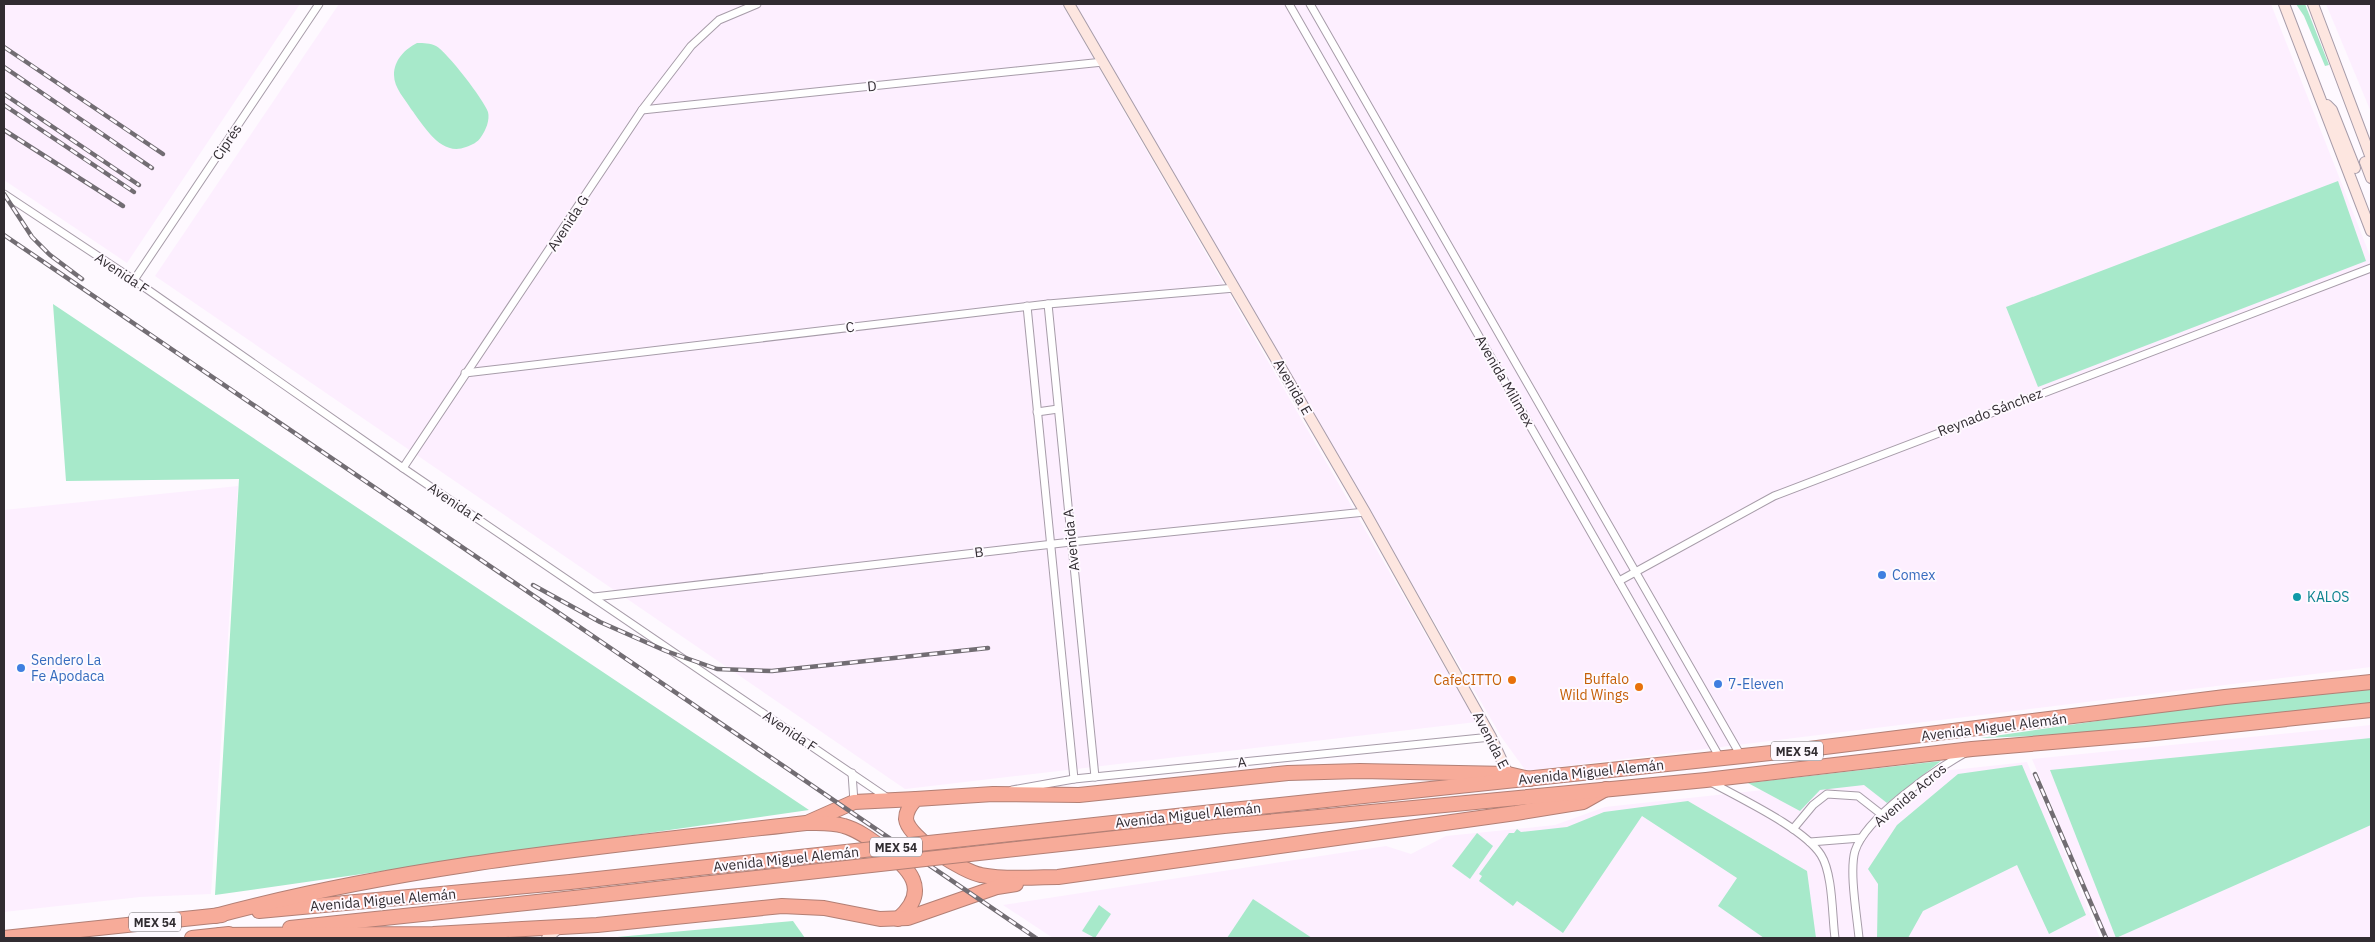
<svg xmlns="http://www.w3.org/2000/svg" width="2375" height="942" viewBox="0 0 2375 942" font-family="'IBM Plex Sans',sans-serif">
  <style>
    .built { fill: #fdefff }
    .green { fill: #a7e9ca }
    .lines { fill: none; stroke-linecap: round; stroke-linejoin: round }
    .street-casing { stroke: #a79ca9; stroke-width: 9 }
    .secondary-casing { stroke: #a79ca9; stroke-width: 12 }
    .highway-casing { stroke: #b27f75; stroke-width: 16 }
    .street { stroke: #fff; stroke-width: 7 }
    .secondary { stroke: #fde6e0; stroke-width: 10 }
    .highway { stroke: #f7ab99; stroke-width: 14 }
    .rail-casing { stroke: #726d73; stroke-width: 4.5 }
    .rail { stroke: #fef9ff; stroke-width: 2.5; stroke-dasharray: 8; stroke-linecap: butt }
    .highway-bridge-casing { stroke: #b27f75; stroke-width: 16; stroke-linecap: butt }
    .highway-bridge { stroke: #f7ab99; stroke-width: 14 }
    .shop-dot { fill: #3f7fe0; stroke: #fef9ff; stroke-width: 2 }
    .culture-dot { fill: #0f9aa8; stroke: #fef9ff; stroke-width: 2 }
    .food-dot { fill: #e8710a; stroke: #fef9ff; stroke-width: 2 }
    .labels { text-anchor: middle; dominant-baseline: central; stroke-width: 4; stroke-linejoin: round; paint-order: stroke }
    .shield { fill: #fef9ff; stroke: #6e6a6f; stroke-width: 1 }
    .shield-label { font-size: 12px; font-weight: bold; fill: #312c31 }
    .street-label { font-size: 14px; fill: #312c31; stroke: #fef9ff }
    .shop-label { font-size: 14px; fill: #366cbe; stroke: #fef9ff; text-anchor: start }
    .culture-label { font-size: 14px; fill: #0d838f; stroke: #fef9ff; text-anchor: start }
    .food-label { font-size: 14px; fill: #c56008; stroke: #fef9ff; text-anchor: end }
  </style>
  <rect width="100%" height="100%" fill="#fef9ff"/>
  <!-- built -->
  <g class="built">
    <path d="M4,4H300L127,263L4,180Z"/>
    <path d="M339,4H1062L1476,722L905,789L155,276Z"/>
    <path d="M1074,4H2271L2371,258V667L1526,771L1502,738Z"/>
    <path d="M2326,4H2371V112Z"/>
    <path d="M238,486L211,894L140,897L4,912V510Z"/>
    <path d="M2371,725V938H2108L2032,759Z"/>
    <path d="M2027,762L2100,938H1053L1003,905L1386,846L1411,854L1446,836L1555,825L1605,807Z"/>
  </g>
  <!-- green -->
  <g class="green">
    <path d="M2296,4H2305L2329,65L2325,66L2304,16Z"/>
    <path d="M417,43C424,43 430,43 436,46C447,52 484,100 488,112C490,120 486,130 481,137C478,142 472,145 466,147C441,157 424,126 411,109C405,99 394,88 394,75C394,60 405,49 417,43Z"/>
    <path d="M2338,181L2366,261L2038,387L2006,307Z"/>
    <path d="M53,304L809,810L215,895L239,479L66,481Z"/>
    <path d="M2371,688V704L2082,734L1980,738L2200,706Z"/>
    <path d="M2371,738V825L2116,938L2050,770Z"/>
    <path d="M1941,761L1887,803L1864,785L1820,790L1800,811L1748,783Z"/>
    <path d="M2022,765L2086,915L2049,934L2017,865L1923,911L1908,938H1877L1878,884L1868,869L1897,825L1958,774Z"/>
    <path d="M1688,801L1807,871L1816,938H1764L1718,906L1737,878L1642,816L1563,933L1517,901L1513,906L1479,881L1482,876L1479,874L1509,833H1514L1517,829L1521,832L1567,827L1604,812Z"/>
    <path d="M1477,833L1493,846L1470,879L1452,866Z"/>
    <path d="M1253,899L1312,938H1227Z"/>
    <path d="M1099,905L1111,914L1095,938L1082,931Z"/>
    <path d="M793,921L805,938H606Z"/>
  </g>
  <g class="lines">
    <!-- street casing -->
    <g class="street-casing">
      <g id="street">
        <path d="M1289,4L1720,758"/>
        <path d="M1310,4L1741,756"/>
        <path d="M642,110L1103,62"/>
        <path d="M4,194L134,280L403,468L889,799"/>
        <path d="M134,280L319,4"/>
        <path d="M1048,304L1095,777"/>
        <path d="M1027,306L1074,779"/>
        <path d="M465,373L1048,304L1235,288"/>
        <path d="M1037,412L1058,409"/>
        <path d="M403,468L642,110L691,46L719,20L757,4"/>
        <path d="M1619,581L1774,496L2371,268"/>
        <path d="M594,597L1071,542L1365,512"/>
        <path d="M852,773L854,802"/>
        <path d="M1709,781C1739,798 1804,828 1821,855C1833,874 1832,916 1835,938"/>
        <path d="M1012,790L1074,779L1491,737"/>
        <path d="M1793,829L1813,805L1827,794L1858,796L1881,814"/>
        <path d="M1810,842L1861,838"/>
        <path d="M1859,938C1857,916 1849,871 1855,851C1866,817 1935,770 1965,753"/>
      </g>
    </g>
    <!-- secondary casing -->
    <g class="secondary-casing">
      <g id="secondary">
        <path d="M1069,4L1365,512L1491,737L1508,774"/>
        <path d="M2284,4L2371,231"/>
        <path d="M2313,4L2371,158"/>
        <path d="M2327,105L2332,110L2355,168"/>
        <path d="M2365,162L2371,178"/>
        <path d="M547,938L560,927"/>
      </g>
    </g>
    <!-- highway casing -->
    <g class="highway-casing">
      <g id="highway">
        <path d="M1530,779L1508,774L1360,771L1288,773L1079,795L993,794L916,799C911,804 906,811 906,819C908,838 964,872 981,875C1006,880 1033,877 1058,877L1516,813L1583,802L1606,789"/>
        <path d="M1222,811L1809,749L2225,697L2371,682"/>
        <path d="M809,822L854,802L916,799"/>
        <path d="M1224,826L1706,780L1972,749L2146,734L2371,710"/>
        <path d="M259,911L570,882"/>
        <path d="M215,916C408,864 608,846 806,823C819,823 832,822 844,826C858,830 870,839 881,847C909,867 932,890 898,919"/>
        <path d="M290,928L574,898"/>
        <path d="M220,935L433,934L597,925L782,906L824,908L880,919L908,918L997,887L1016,884"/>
        <path d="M4,938L222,915"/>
        <path d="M192,938L229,934"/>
      </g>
    </g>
    <!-- street -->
    <use href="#street" class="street"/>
    <!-- secondary -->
    <use href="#secondary" class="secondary"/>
    <!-- highway -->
    <use href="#highway" class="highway"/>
    <!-- rail casing -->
    <g class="rail-casing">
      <g id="rail">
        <path d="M4,47L163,154"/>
        <path d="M4,67L152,168"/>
        <path d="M4,94L139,185"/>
        <path d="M4,105L134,192"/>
        <path d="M4,130L123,206"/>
        <path d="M4,194L32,237L50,255L82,279"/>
        <path d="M4,235L1036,938"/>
        <path d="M533,585L600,622L666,651L717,669L772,671L988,648"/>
        <path d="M2035,774L2106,938"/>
      </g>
    </g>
    <!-- rail -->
    <use href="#rail" class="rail"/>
    <!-- highway-bridge casing -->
    <g class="highway-bridge-casing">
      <g id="highway-bridge">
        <path d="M570,882L1222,811"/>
        <path d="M574,898L1224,826"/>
      </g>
    </g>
    <!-- highway-bridge -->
    <use href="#highway-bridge" class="highway-bridge"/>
  </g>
  <!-- markers -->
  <g class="shop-dot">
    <circle cx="1882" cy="575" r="5"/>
    <circle cx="21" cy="668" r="5"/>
    <circle cx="1718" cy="684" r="5"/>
  </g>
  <circle class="culture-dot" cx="2297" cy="597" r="5"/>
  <g class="food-dot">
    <circle cx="1512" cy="680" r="5"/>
    <circle cx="1639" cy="687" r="5"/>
  </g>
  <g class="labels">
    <!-- shield labels -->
    <g class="shield">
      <rect x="1771" y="741.5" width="52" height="19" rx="4"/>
      <rect x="870" y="837.5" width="52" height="19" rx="4"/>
      <rect x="129" y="912.5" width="52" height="19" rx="4"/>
    </g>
    <g class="shield-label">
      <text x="1797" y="751">MEX 54</text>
      <text x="896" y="847">MEX 54</text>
      <text x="155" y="922">MEX 54</text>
    </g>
    <!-- street labels -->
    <g class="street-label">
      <text transform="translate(872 86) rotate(-6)">D</text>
      <text transform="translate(227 142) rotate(-56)">Ciprés</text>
      <text transform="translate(568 223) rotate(-57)">Avenida G</text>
      <text transform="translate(122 273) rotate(34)">Avenida F</text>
      <text transform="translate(850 327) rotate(-7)">C</text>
      <text transform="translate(1505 381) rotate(60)">Avenida Milimex</text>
      <text transform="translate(1293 387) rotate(60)">Avenida E</text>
      <text transform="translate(1990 412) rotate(-21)">Reynado Sánchez</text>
      <text transform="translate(455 503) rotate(34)">Avenida F</text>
      <text transform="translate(1071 540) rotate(-96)">Avenida A</text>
      <text transform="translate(979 552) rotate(-7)">B</text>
      <text transform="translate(1994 727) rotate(-7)">Avenida Miguel Alemán</text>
      <text transform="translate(790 731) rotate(34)">Avenida F</text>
      <text transform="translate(1491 740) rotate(63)">Avenida E</text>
      <text transform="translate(1242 762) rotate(-6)">A</text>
      <text transform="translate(1591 772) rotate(-6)">Avenida Miguel Alemán</text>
      <text transform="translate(1910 795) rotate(-40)">Avenida Acros</text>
      <text transform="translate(1188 815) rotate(-6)">Avenida Miguel Alemán</text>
      <text transform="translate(786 859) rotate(-6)">Avenida Miguel Alemán</text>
      <text transform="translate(383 900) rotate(-5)">Avenida Miguel Alemán</text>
    </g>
    <!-- shop labels -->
    <g class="shop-label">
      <text x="1892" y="575">Comex</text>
      <text x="31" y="660">Sendero La<tspan x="31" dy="16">Fe Apodaca</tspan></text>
      <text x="1728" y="684">7-Eleven</text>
    </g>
    <!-- culture labels -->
    <g class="culture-label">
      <text x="2307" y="597">KALOS</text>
    </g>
    <!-- food labels -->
    <g class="food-label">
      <text x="1629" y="679">Buffalo<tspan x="1629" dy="16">Wild Wings</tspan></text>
      <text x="1502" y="680">CafeCITTO</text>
    </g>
  </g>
  <!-- border -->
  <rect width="2375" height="942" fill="none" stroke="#312c31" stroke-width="10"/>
</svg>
